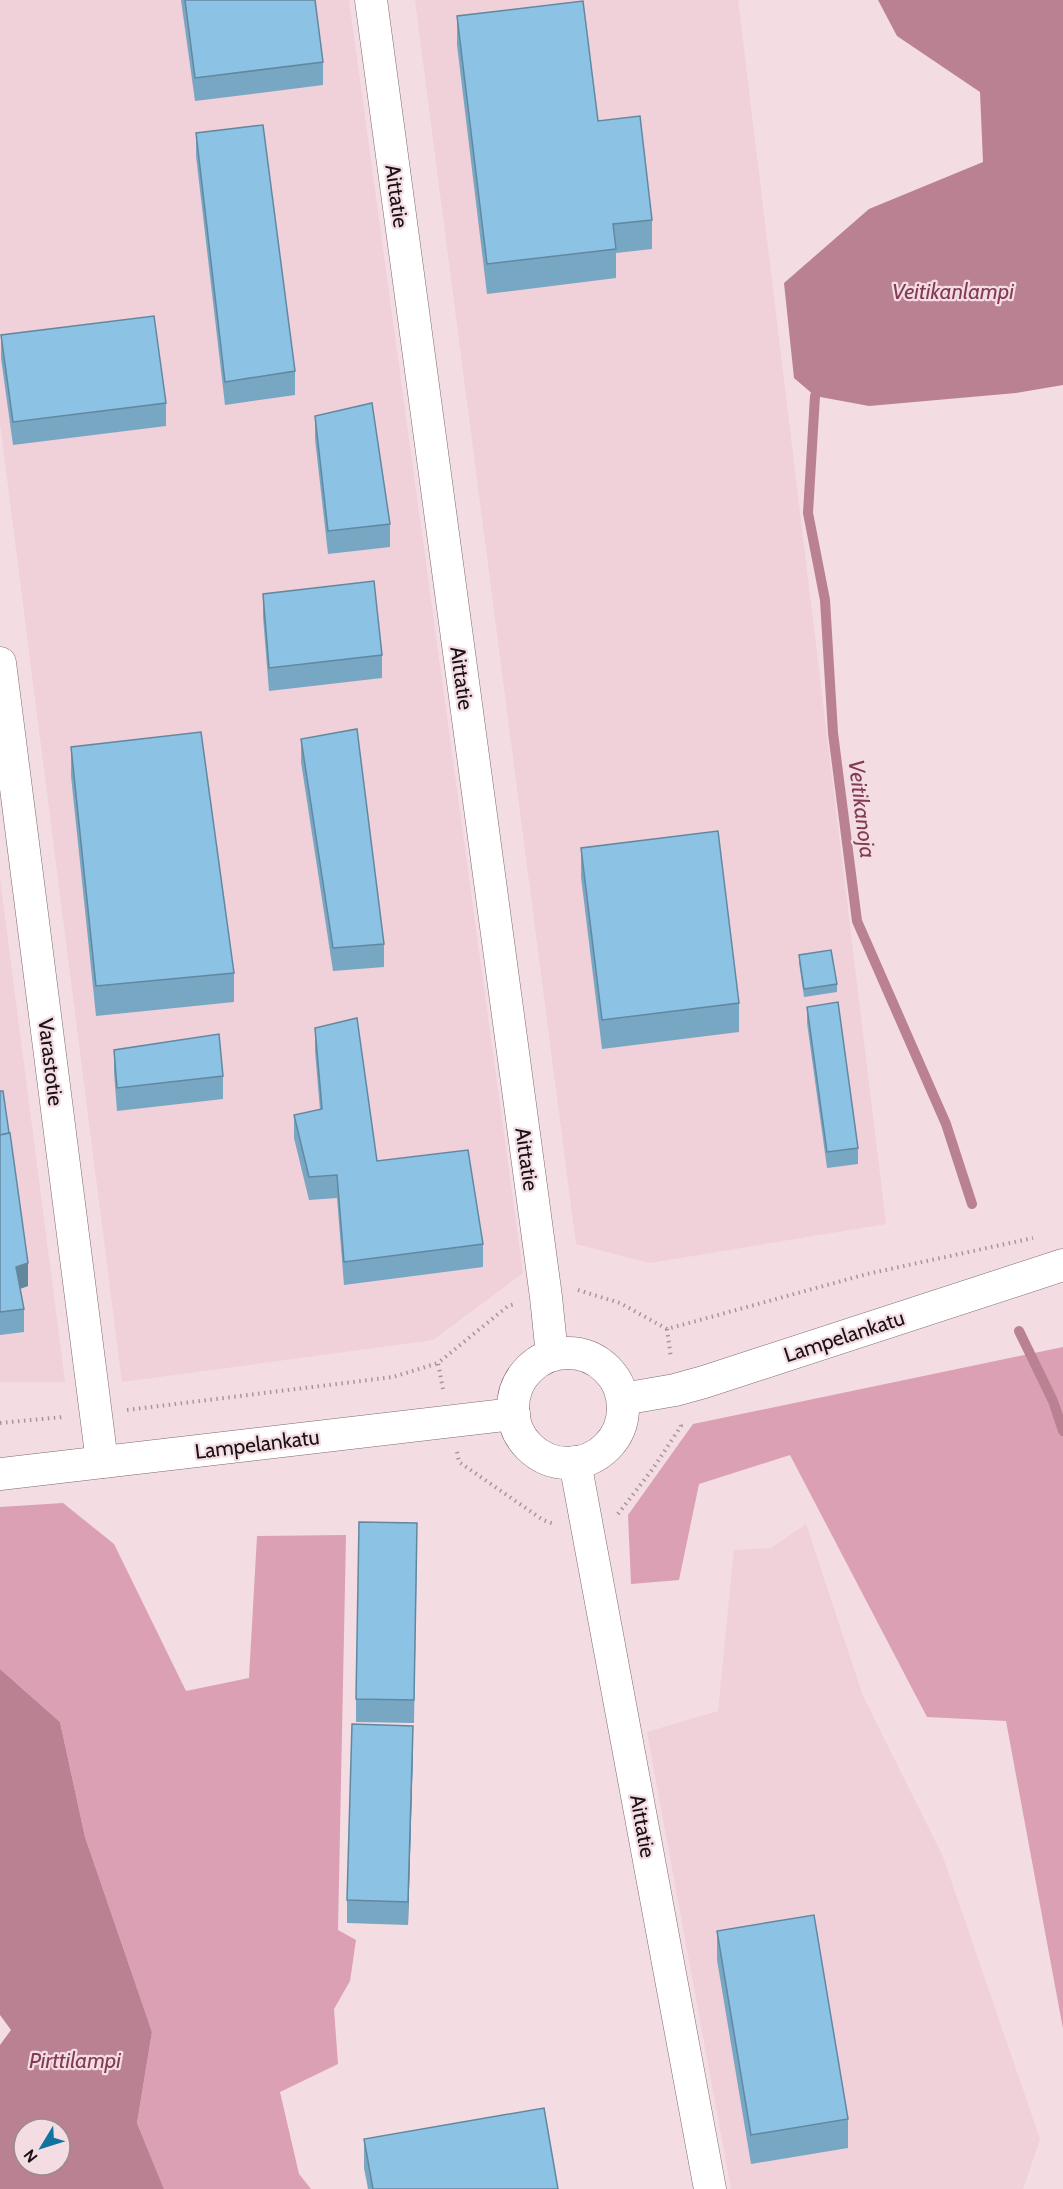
<svg xmlns="http://www.w3.org/2000/svg" width="1063" height="2189" viewBox="0 0 1063 2189" font-family="Cabin,sans-serif">
  <style>
    .built { fill: #f0d0d9 }
    .forest { fill: #dba0b3 }
    .water { fill: #ba8193; fill-rule: evenodd }
    .lines { fill: none; stroke-linecap: round; stroke-linejoin: round }
    .stream { stroke: #ba8193; stroke-width: 10 }
    .street-casing { stroke: #7e696f; stroke-width: 33 }
    .path { stroke: #a8969b; stroke-width: 4; stroke-dasharray: 1.5 4.5; stroke-linecap: butt }
    .street { stroke: #fff; stroke-width: 32 }
    .wall { fill: #78a7c4 }
    .shaded-wall { fill: #6288a0 }
    .building { fill: #8cc2e4; stroke: #6288a0; stroke-width: 1.5 }
    .labels { text-anchor: middle; dominant-baseline: central; stroke-width: 4.5; stroke-linejoin: round; paint-order: stroke }
    .street-label { font-size: 21px; fill: #191114; stroke: #f3dce2 }
    .water-label { font-size: 22px; font-style: italic; fill: #823a55; stroke: #f3dce2 }
  </style>
  <rect width="100%" height="100%" fill="#f3dce2"/>
  <!-- built -->
  <g class="built">
    <path d="M0,0H349L523,1273L433,1340L122,1382L0,423Z"/>
    <path d="M415,0H738L886,1224L650,1263L576,1244Z"/>
    <path d="M0,879L65,1382H0Z"/>
    <path d="M806,1524L863,1696L943,1857L1040,2139L1023,2189H731L647,1732L718,1711L734,1550L771,1548Z"/>
  </g>
  <!-- forest -->
  <g class="forest">
    <path d="M1063,1347V2029L1006,1721L927,1717L790,1455L699,1484L679,1580L631,1584L628,1515L693,1424Z"/>
    <path d="M63,1503L114,1544L186,1691L249,1678L257,1536L346,1535L338,1930L356,1940L350,1981L334,2009L338,2064L280,2092L299,2174L311,2189H164L137,2123L152,2032L85,1837L60,1722L0,1669V1507Z"/>
  </g>
  <!-- water -->
  <g class="water">
    <path d="M878,0H1063V385L1016,393L869,406L815,396L794,378L784,283L869,209L983,162L980,92L897,36Z"/>
    <path d="M0,1669L60,1722L85,1837L152,2032L137,2123L164,2189H0V2045L11,2030L0,2015ZM24,2129H60V2165H24Z"/>
  </g>
  <g class="lines">
    <!-- stream -->
    <g class="stream">
      <path d="M815,396L808,513L825,600L833,733L857,921L946,1124L972,1204"/>
      <path d="M1019,1331L1053,1401L1063,1431"/>
    </g>
    <!-- street casing -->
    <g class="street-casing">
      <g id="street">
        <path d="M371,0L546,1297L552,1355"/>
        <path d="M0,663L102,1462"/>
        <circle cx="568" cy="1408" r="55"/>
        <path d="M623,1399L675,1390L704,1382L1063,1265"/>
        <path d="M575,1462L710,2189"/>
        <path d="M0,1474L514,1414"/>
      </g>
    </g>
    <!-- path -->
    <g class="path">
      <path d="M578,1290L620,1303L667,1329L867,1274L1033,1238"/>
      <path d="M667,1329L671,1358"/>
      <path d="M443,1389L438,1363L508,1306L515,1304"/>
      <path d="M127,1410L393,1377L438,1363"/>
      <path d="M0,1423L63,1417"/>
      <path d="M457,1452L459,1462L543,1520L554,1524"/>
      <path d="M618,1514L652,1470L681,1426L680,1422"/>
    </g>
    <!-- street -->
    <use href="#street" class="street"/>
  </g>
  <!-- wall -->
  <g class="wall">
    <path d="M181,0H315L323,62V85L195,101Z"/>
    <path d="M457,16L598,121L652,220V249L616,253V278L487,294L457,45Z"/>
    <path d="M196,133L295,371V395L225,405L196,156Z"/>
    <path d="M1,335L166,403V426L13,445L1,358Z"/>
    <path d="M315,416L390,524V547L328,554L315,439Z"/>
    <path d="M263,594L382,655V678L269,691L263,617Z"/>
    <path d="M301,739L384,944V967L333,971L301,762Z"/>
    <path d="M71,747L234,973V1002L96,1016L71,776Z"/>
    <path d="M581,848L739,1003V1032L602,1049L581,877Z"/>
    <path d="M799,955L837,984V992L804,997L799,963Z"/>
    <path d="M807,1007L858,1148V1164L827,1168L807,1023Z"/>
    <path d="M315,1028L377,1161L483,1244V1267L344,1285L337,1198L309,1200L294,1138V1115L320,1110L315,1051Z"/>
    <path d="M114,1050L223,1076V1099L117,1111L114,1073Z"/>
    <path d="M0,1091L28,1286L20,1289L24,1309V1332L0,1335Z"/>
    <path d="M417,1546L414,1723L356,1722V1699Z"/>
    <path d="M413,1749L408,1925L347,1923V1900Z"/>
    <path d="M717,1931L848,2119V2148L751,2164L717,1960Z"/>
    <path d="M364,2139L558,2189H368L364,2168Z"/>
  </g>
  <!-- shaded-wall -->
  <g class="shaded-wall">
    <path d="M28,1263V1286L16,1290V1267Z"/>
    <path d="M413,1726V1749L408,1925V1902Z"/>
  </g>
  <!-- building -->
  <g class="building">
    <path d="M185,0H315L323,62L195,78Z"/>
    <path d="M583,1L598,121L640,116L652,220L613,224L616,249L487,264L457,16Z"/>
    <path d="M263,125L295,371L225,382L196,133Z"/>
    <path d="M154,316L166,403L13,422L1,335Z"/>
    <path d="M372,403L390,524L328,531L315,416Z"/>
    <path d="M374,581L382,655L269,668L263,594Z"/>
    <path d="M357,729L384,944L333,948L301,739Z"/>
    <path d="M201,732L234,973L96,986L71,747Z"/>
    <path d="M718,831L739,1003L602,1020L581,848Z"/>
    <path d="M831,950L837,984L804,989L799,955Z"/>
    <path d="M838,1002L858,1148L827,1152L807,1007Z"/>
    <path d="M357,1018L377,1161L468,1150L483,1244L344,1262L337,1175L309,1177L294,1115L322,1109L315,1028Z"/>
    <path d="M219,1034L223,1076L117,1088L114,1050Z"/>
    <path d="M0,1091H3L9,1133L0,1135Z"/>
    <path d="M10,1133L28,1263L16,1267L24,1309L0,1312V1135Z"/>
    <path d="M359,1522L417,1523L414,1700L356,1699Z"/>
    <path d="M352,1724L413,1726L408,1902L347,1900Z"/>
    <path d="M814,1915L848,2119L751,2135L717,1931Z"/>
    <path d="M544,2108L558,2189H373L364,2139Z"/>
  </g>
  <g class="labels">
    <!-- street labels -->
    <g class="street-label">
      <text transform="translate(397 196) rotate(82)">Aittatie</text>
      <text transform="translate(462 678) rotate(82)">Aittatie</text>
      <text transform="translate(51 1062) rotate(83)">Varastotie</text>
      <text transform="translate(527 1159) rotate(82)">Aittatie</text>
      <text transform="translate(844 1336) rotate(-18)">Lampelankatu</text>
      <text transform="translate(257 1444) rotate(-7)">Lampelankatu</text>
      <text transform="translate(643 1826) rotate(80)">Aittatie</text>
    </g>
    <!-- water labels -->
    <g class="water-label">
      <text x="953" y="291">Veitikanlampi</text>
      <text transform="translate(862 809) rotate(83)">Veitikanoja</text>
      <text x="75" y="2060">Pirttilampi</text>
    </g>
  </g>
  <!-- north arrow -->
  <g transform="translate(42 2147) rotate(232)"><circle r="28" fill="#f3dce2" stroke="#9c8b90" stroke-width="1.5"/>
  <path d="M0-4.5L10 22L0 15L-10 22Z" fill="#1273a1"/>
  <text y="-9" font-size="16" font-weight="bold" text-anchor="middle" fill="#191114">N</text>
  </g>
</svg>
